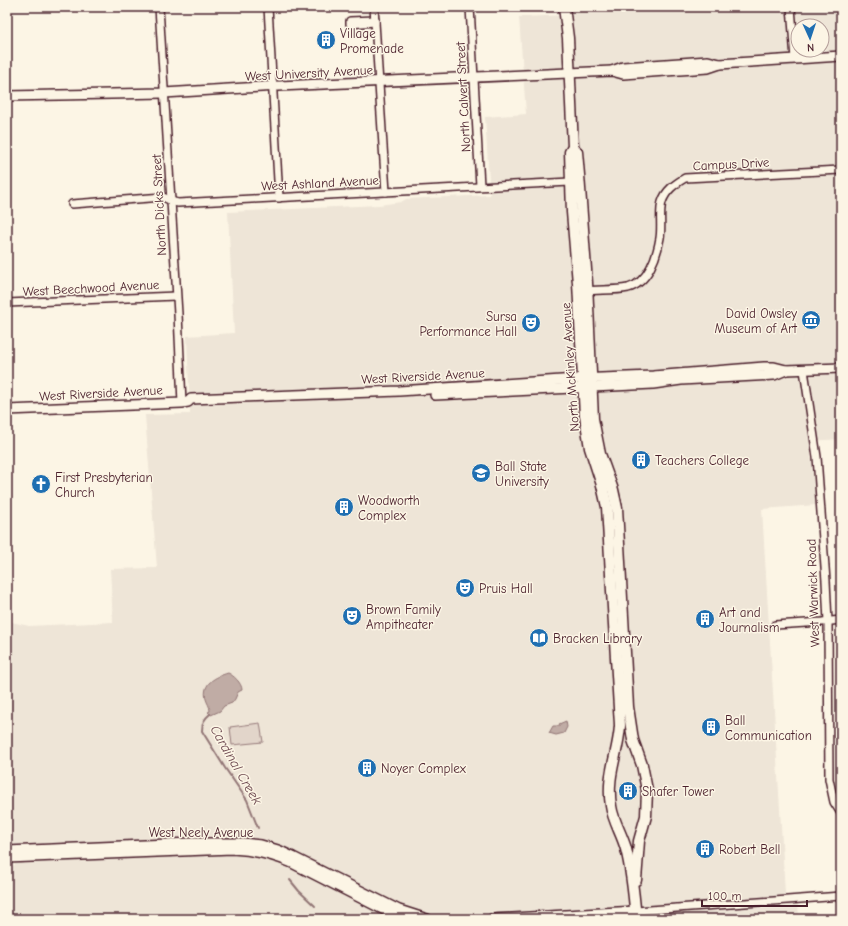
<svg xmlns="http://www.w3.org/2000/svg" width="848" height="926" viewBox="0 0 848 926" font-family="'Comic Neue',sans-serif">
  <style>
    .built { fill: #eee5d7; fill-rule: evenodd }
    .green { fill: #e2d5ca; stroke: #967a7a }
    .water { fill: #c0aca5; stroke: #917474 }
    .lines { fill: none; stroke-linecap: round; stroke-linejoin: round }
    .stream { stroke: #917474; stroke-width: 2 }
    .minor-casing { stroke: #4a1f2b; stroke-width: 10 }
    .tertiary-casing { stroke: #4a1f2b; stroke-width: 12 }
    .secondary-casing { stroke: #4a1f2b; stroke-width: 13 }
    .minor { stroke: #fcf5e5; stroke-width: 7 }
    .tertiary { stroke: #fcf5e5; stroke-width: 9 }
    .secondary { stroke: #fcf5e5; stroke-width: 10 }
    .labels { text-anchor: middle; dominant-baseline: central; stroke-width: 3; stroke-linejoin: round; paint-order: stroke }
    .poi-label { font-size: 13px; fill: #4a1f2b; stroke: #fcf5e5; text-anchor: start }
    .street-label { font-size: 13px; fill: #4a1f2b; stroke: #fcf5e5 }
    .water-label { font-size: 14px; font-style: italic; fill: #6d4950; stroke: #fcf5e5 }
  </style>
  <rect width="100%" height="100%" fill="#fcf5e5"/>
  <filter id="ink" filterUnits="userSpaceOnUse"><feTurbulence type="fractalNoise" baseFrequency=".025" numOctaves="2"/><feDisplacementMap in="SourceGraphic" scale="8" xChannelSelector="R" yChannelSelector="G"/><feConvolveMatrix kernelMatrix="1 2 1 2 8 2 1 2 1" color-interpolation-filters="sRGB"/></filter>
  <g filter="url(#ink)">
    <!-- built -->
    <path class="built" d="M571,7H841V439L810,441L816,505L762,509L785,893L798,903L799,919H9L7,873L15,864L11,843L7,841V621L29,626L113,622L110,569L157,568L145,415L190,414L187,336L234,333L228,212L379,205L401,202L406,199L490,195L485,117L526,114L519,17L572,15ZM798,26H822V50H798Z"/>
    <!-- green -->
    <path class="green" d="M260,723L263,742L232,745L230,727Z"/>
    <!-- water -->
    <g class="water">
      <path d="M228,673C233,675 242,683 242,690L238,692L235,699L232,703L224,706L220,711L211,715L208,712L210,711C210,706 207,703 206,699C202,683 215,677 228,673Z"/>
      <path d="M566,721L567,727L564,733L556,735L549,733L553,726H560L559,724Z"/>
    </g>
    <g class="lines">
      <!-- stream -->
      <g class="stream">
        <path d="M210,714C204,719 202,723 202,731L225,768L247,800L258,828"/>
        <path d="M290,880L299,891L315,906"/>
      </g>
      <!-- minor casing -->
      <g class="minor-casing">
        <g id="minor">
          <path d="M159,7L178,314L182,403"/>
          <path d="M268,7L279,198"/>
          <path d="M374,7L386,192"/>
          <path d="M470,7L480,186"/>
          <path d="M791,7L795,59"/>
          <path d="M375,20L350,21V24L375,22"/>
          <path d="M72,204L163,197L174,202L178,203L570,182"/>
          <path d="M583,291C598,289 614,291 628,288C648,283 657,256 660,238C662,226 659,213 662,202C666,190 675,184 685,178L841,170"/>
          <path d="M7,303L176,296"/>
          <path d="M804,370L817,457L826,581L828,622L829,779L834,802L841,813"/>
          <path d="M775,625L822,622L841,620"/>
          <path d="M636,911L841,896"/>
        </g>
      </g>
      <!-- tertiary casing -->
      <g class="tertiary-casing">
        <g id="tertiary">
          <path d="M612,71L623,67L708,61L720,64L841,56"/>
          <path d="M7,96L164,93L279,86L612,71L623,74L708,68L720,64"/>
          <path d="M435,395L653,384L681,380L774,375L786,370"/>
          <path d="M7,410L182,403L188,402L191,399L399,391L576,379L653,376L764,367H774L786,370L841,368"/>
          <path d="M7,851L191,843H243L261,845L278,850L293,857L399,910L427,919"/>
          <path d="M7,858L232,849C253,850 271,854 290,862L402,919"/>
          <path d="M492,919L636,911"/>
        </g>
      </g>
      <!-- secondary casing -->
      <g class="secondary-casing">
        <g id="secondary">
          <path d="M564,7L568,38L573,147L570,152L572,212L578,283L585,416L590,448L602,485L607,507L619,708C619,714 620,720 620,726C618,755 606,775 611,806C613,821 622,834 626,849C632,872 634,896 636,919"/>
          <path d="M573,147L577,152L579,175L587,283L593,419L600,454L613,490L617,508L628,707L633,740L642,765L647,790L646,816L639,841L636,880"/>
          <path d="M542,916L548,919"/>
        </g>
      </g>
      <!-- minor -->
      <use href="#minor" class="minor"/>
      <!-- tertiary -->
      <use href="#tertiary" class="tertiary"/>
      <!-- secondary -->
      <use href="#secondary" class="secondary"/>
    </g>
  </g>
  <!-- icons -->
  <defs>
    <g id="building-disc" transform="scale(1)"><circle r="9.5" fill="#1f6fb2" stroke="#fcf5e5"/><path d="M-4-6H4V6H1V3H-1V6H-4ZM-2.5-4.3h1.7v1.8h-1.7ZM.8-4.3h1.7v1.8H.8ZM-2.5-1h1.7V.8h-1.7ZM.8-1h1.7V.8H.8Z" fill="#fff"/></g>
    <g id="museum-disc" transform="scale(1)"><circle r="9.5" fill="#1f6fb2" stroke="#fcf5e5"/><path d="M0-6L6-3V-2H-6V-3ZM-5-1h2V3h-2ZM-1-1h2V3h-2ZM3-1h2V3H3ZM-6 4H6V6H-6Z" fill="#fff"/></g>
    <g id="theatre-disc" transform="scale(1)"><circle r="9.5" fill="#1f6fb2" stroke="#fcf5e5"/><path d="M-5-5.5Q0-4 5-5.5V0Q5 5 0 6Q-5 5-5 0ZM-3.3-2.5H-1v1.5H-3.3ZM1-2.5H3.3v1.5H1ZM-2.8 1Q0 5.5 2.8 1Z" fill="#fff"/></g>
    <g id="university-disc" transform="scale(1)"><circle r="9.5" fill="#1f6fb2" stroke="#fcf5e5"/><path d="M0-5L7-2L0 1L-7-2ZM-4 1L0 2.5L4 1V4Q0 6-4 4Z" fill="#fff"/></g>
    <g id="church-disc" transform="scale(1)"><circle r="9.5" fill="#1f6fb2" stroke="#fcf5e5"/><path d="M-1.2-6h2.4v3.5h3.3v2.4h-3.3V6h-2.4V-.1h-3.3v-2.4h3.3Z" fill="#fff"/></g>
    <g id="library-disc" transform="scale(1)"><circle r="9.5" fill="#1f6fb2" stroke="#fcf5e5"/><path d="M-6-4Q-3-5.5-.7-3.5V5Q-3 3-6 4ZM6-4Q3-5.5 .7-3.5V5Q3 3 6 4Z" fill="#fff"/></g>
  </defs>
  <g fill-rule="evenodd">
    <use href="#building-disc" x="326" y="40"/>
    <use href="#museum-disc" x="811" y="320"/>
    <use href="#theatre-disc" x="531" y="323"/>
    <use href="#building-disc" x="641" y="460"/>
    <use href="#university-disc" x="481" y="473"/>
    <use href="#church-disc" x="41" y="484"/>
    <use href="#building-disc" x="344" y="507"/>
    <use href="#theatre-disc" x="465" y="588"/>
    <use href="#theatre-disc" x="352" y="616"/>
    <use href="#building-disc" x="705" y="619"/>
    <use href="#library-disc" x="539" y="638"/>
    <use href="#building-disc" x="711" y="727"/>
    <use href="#building-disc" x="367" y="768"/>
    <use href="#building-disc" x="628" y="791"/>
    <use href="#building-disc" x="705" y="849"/>
  </g>
  <g class="labels">
    <!-- poi labels -->
    <g class="poi-label">
      <text x="340" y="33">Village<tspan x="340" dy="15">Promenade</tspan></text>
      <text x="797" y="313" text-anchor="end">David Owsley<tspan x="797" dy="15">Museum of Art</tspan></text>
      <text x="517" y="316" text-anchor="end">Sursa<tspan x="517" dy="15">Performance Hall</tspan></text>
      <text x="655" y="460">Teachers College</text>
      <text x="495" y="466">Ball State<tspan x="495" dy="15">University</tspan></text>
      <text x="55" y="477">First Presbyterian<tspan x="55" dy="15">Church</tspan></text>
      <text x="358" y="500">Woodworth<tspan x="358" dy="15">Complex</tspan></text>
      <text x="479" y="588">Pruis Hall</text>
      <text x="366" y="609">Brown Family<tspan x="366" dy="15">Ampitheater</tspan></text>
      <text x="719" y="612">Art and<tspan x="719" dy="15">Journalism</tspan></text>
      <text x="553" y="638">Bracken Library</text>
      <text x="725" y="720">Ball<tspan x="725" dy="15">Communication</tspan></text>
      <text x="381" y="768">Noyer Complex</text>
      <text x="642" y="791">Shafer Tower</text>
      <text x="719" y="849">Robert Bell</text>
    </g>
    <!-- street labels -->
    <g class="street-label">
      <text transform="translate(309 73) rotate(-3)">West University Avenue</text>
      <text transform="translate(463 97) rotate(-93)">North Calvert Street</text>
      <text transform="translate(731 164) rotate(-3)">Campus Drive</text>
      <text transform="translate(320 183) rotate(-3)">West Ashland Avenue</text>
      <text transform="translate(159 205) rotate(-93)">North Dicks Street</text>
      <text transform="translate(91 288) rotate(-3)">West Beechwood Avenue</text>
      <text transform="translate(570 367) rotate(-94)">North McKinley Avenue</text>
      <text transform="translate(423 376) rotate(-3)">West Riverside Avenue</text>
      <text transform="translate(101 393) rotate(-3)">West Riverside Avenue</text>
      <text transform="translate(813 593) rotate(-92)">West Warwick Road</text>
      <text x="201" y="832">West Neely Avenue</text>
    </g>
    <!-- water labels -->
    <g class="water-label">
      <text transform="translate(236 765) rotate(60)">Cardinal Creek</text>
    </g>
  </g>
  <!-- margin -->
  <rect width="848" height="926" fill="none" stroke="#fcf5e5" stroke-width="24"/>
  <rect x="12" y="12" width="824" height="902" fill="none" stroke="#4a1f2b" stroke-width="1.5" filter="url(#ink)"/>
  <!-- north arrow -->
  <g transform="translate(810 38) rotate(177)"><circle r="19" fill="#fcf5e5" stroke="#b59f9b"/>
  <path d="M0-3L7 15L0 10L-7 15Z" fill="#1f6fb2"/>
  <text y="-6" font-size="11" font-weight="bold" text-anchor="middle" fill="#4a1f2b">N</text>
  </g>
  <!-- scale -->
  <path d="M702 900v6h105v-6" fill="none" stroke="#4a1f2b" stroke-width="2"/>
  <text x="708" y="900" font-size="12" fill="#4a1f2b" stroke="#fcf5e5" stroke-width="3" paint-order="stroke">100 m</text>
</svg>
